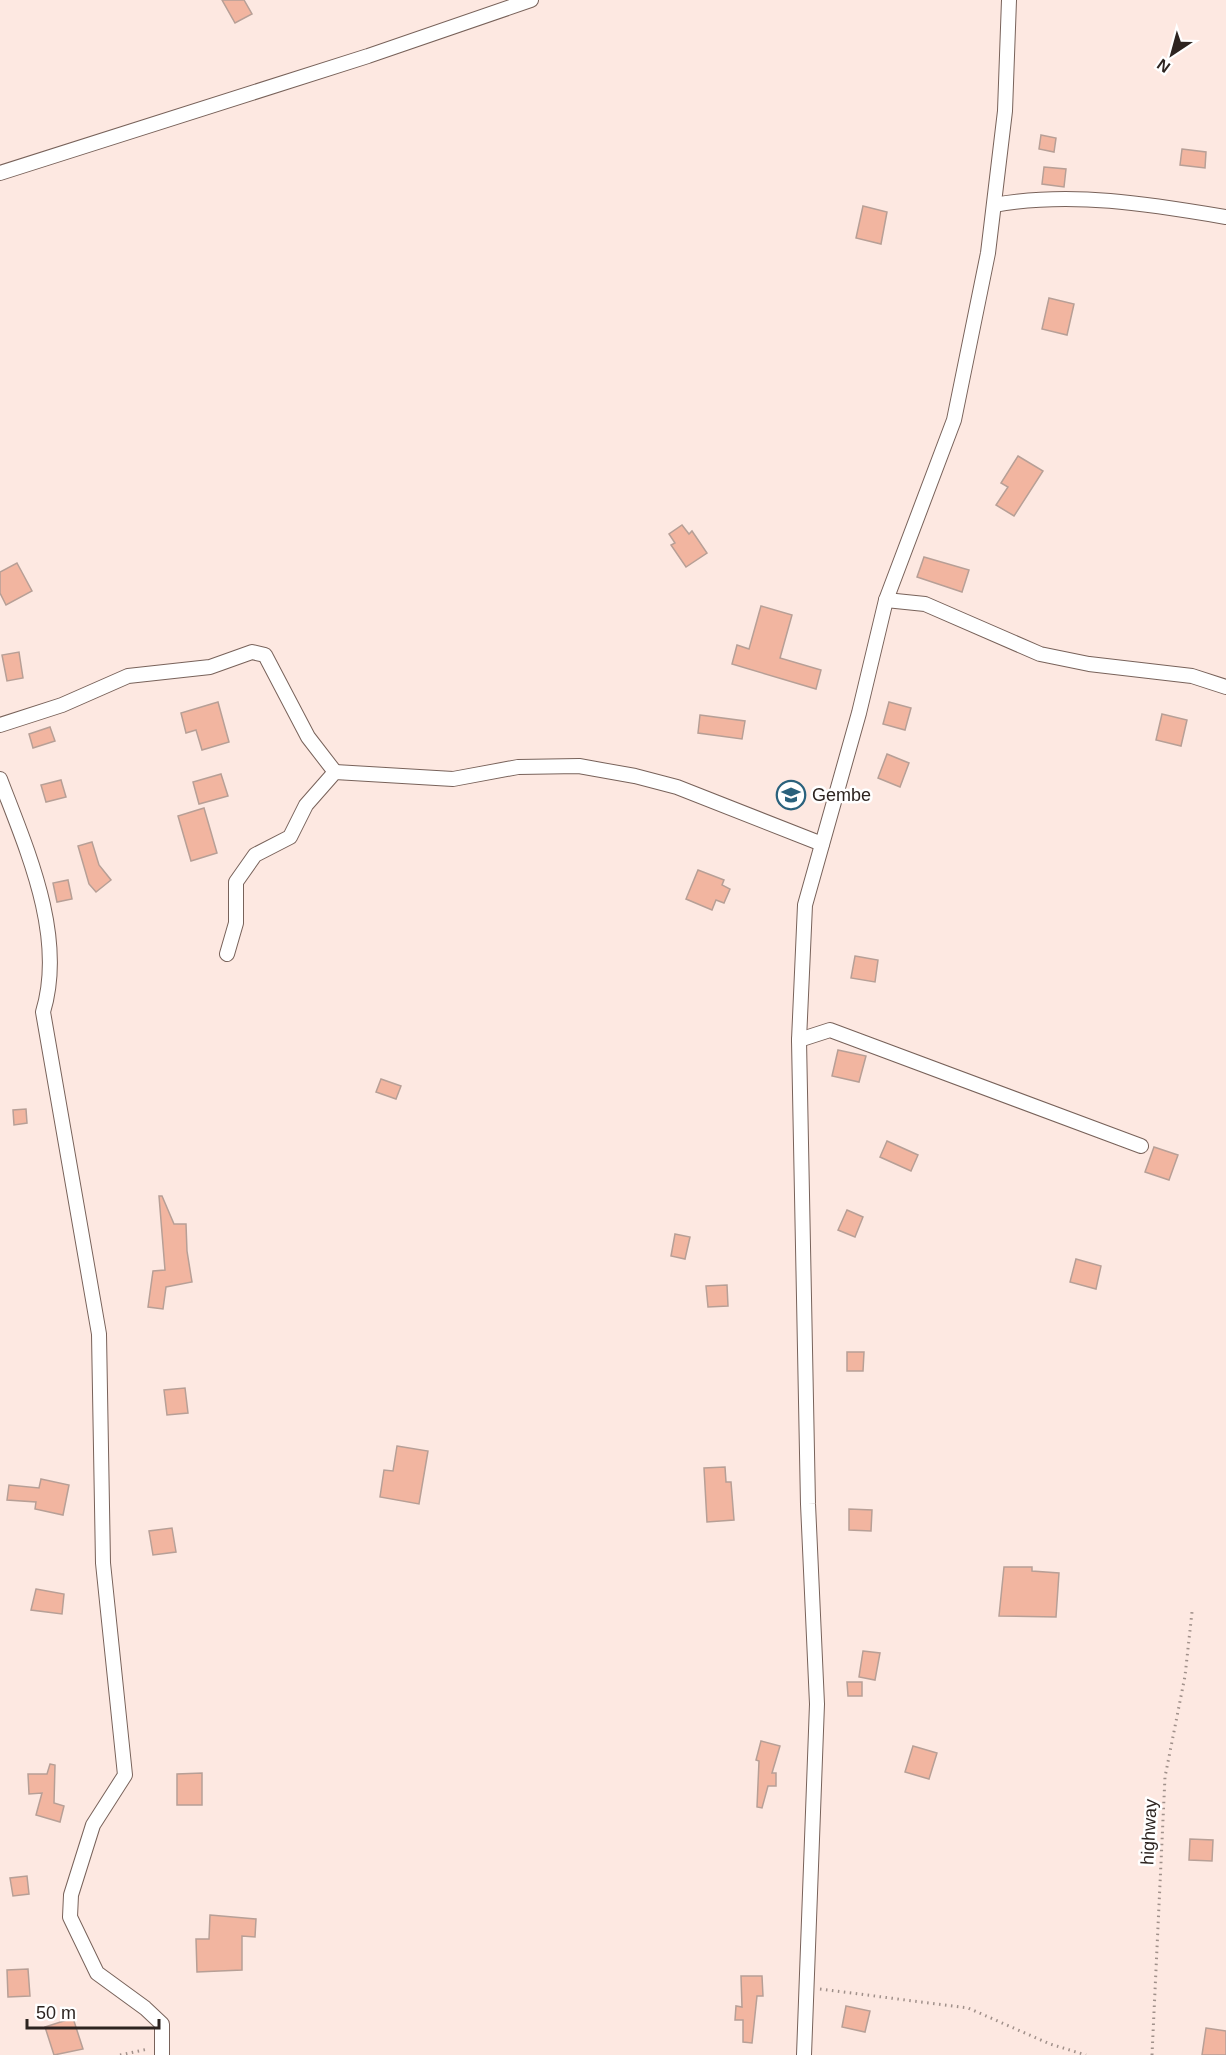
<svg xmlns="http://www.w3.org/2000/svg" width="1226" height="2055" viewBox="0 0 1226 2055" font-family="Arial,sans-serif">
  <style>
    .building { fill: #f2b5a0; stroke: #b79f96; stroke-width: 1.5 }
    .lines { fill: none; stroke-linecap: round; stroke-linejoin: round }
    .street-casing { stroke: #78625a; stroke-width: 16 }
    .path { stroke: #a0908a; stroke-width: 3; stroke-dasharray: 1.5 4.5; stroke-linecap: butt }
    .street { stroke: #fff; stroke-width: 14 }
    .labels { text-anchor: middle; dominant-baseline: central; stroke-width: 5; stroke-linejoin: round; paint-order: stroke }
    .poi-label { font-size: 18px; fill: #2d2420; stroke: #fff; text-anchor: start }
    .street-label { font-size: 18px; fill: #2d2420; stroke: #fff }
  </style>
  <rect width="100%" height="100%" fill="#fde8e1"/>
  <!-- building -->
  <g class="building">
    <path d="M222,0H244L252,14L235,23Z"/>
    <path d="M1041,135L1056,138L1054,152L1039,149Z"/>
    <path d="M1182,149L1206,152L1205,168L1180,165Z"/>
    <path d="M1044,167L1066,169L1064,187L1042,184Z"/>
    <path d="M863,206L887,212L881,244L856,238Z"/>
    <path d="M1049,298L1074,304L1067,335L1042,329Z"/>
    <path d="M1018,456L1043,471L1014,516L996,505L1008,487L1001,483Z"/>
    <path d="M682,525L689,534L692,531L707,553L686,567L671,545L675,543L669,534Z"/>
    <path d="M924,557L969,570L962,592L917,577Z"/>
    <path d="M17,563L32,591L6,605L0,593V572Z"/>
    <path d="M761,606L792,615L780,658L821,670L816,689L732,664L737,645L749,649Z"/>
    <path d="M19,652L23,678L7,681L2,655Z"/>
    <path d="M218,702L229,742L202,750L196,730L186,733L181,713Z"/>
    <path d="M889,702L911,708L905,730L883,724Z"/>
    <path d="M1162,714L1187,720L1181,746L1156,740Z"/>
    <path d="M700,715L745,721L742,739L698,733Z"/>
    <path d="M50,727L55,741L33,748L29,734Z"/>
    <path d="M887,754L909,763L900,787L878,778Z"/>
    <path d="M221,774L228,796L199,804L193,782Z"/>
    <path d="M61,780L66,797L46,802L41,785Z"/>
    <path d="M204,808L217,853L191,861L178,816Z"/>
    <path d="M92,842L99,865L111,880L96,892L89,884L78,846Z"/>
    <path d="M698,870L724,880L722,885L730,889L724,903L716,900L712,910L686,899Z"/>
    <path d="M68,880L72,899L57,902L53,883Z"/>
    <path d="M855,956L878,960L875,982L851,978Z"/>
    <path d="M838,1050L866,1056L859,1082L832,1076Z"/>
    <path d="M381,1079L401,1086L396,1099L376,1092Z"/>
    <path d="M26,1109L27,1123L14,1125L13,1110Z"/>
    <path d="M887,1141L918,1155L911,1171L880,1157Z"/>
    <path d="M1154,1147L1178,1155L1169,1180L1145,1172Z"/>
    <path d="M159,1196H162L174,1224H186L187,1251L192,1282L166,1287L163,1309L148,1307L153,1271L165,1270Z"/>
    <path d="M847,1210L863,1217L855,1237L838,1230Z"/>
    <path d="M675,1234L690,1237L685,1259L671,1256Z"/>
    <path d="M1076,1259L1101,1266L1096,1289L1070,1282Z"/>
    <path d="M727,1285L728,1306L708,1307L706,1286Z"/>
    <path d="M847,1352H864L863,1371H847Z"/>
    <path d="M185,1388L188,1413L167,1415L164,1390Z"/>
    <path d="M397,1446L428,1451L419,1504L380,1497L384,1470L393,1471Z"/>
    <path d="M725,1467L726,1482H731L734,1520L707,1522L704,1468Z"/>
    <path d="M41,1479L69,1485L63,1515L35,1509L36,1502L7,1500L9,1485L39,1488Z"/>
    <path d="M849,1509L872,1510L871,1531L849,1530Z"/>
    <path d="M172,1528L176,1552L153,1555L149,1531Z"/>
    <path d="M1004,1567H1032V1571L1059,1573L1056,1617L999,1616Z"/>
    <path d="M36,1589L64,1594L62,1614L31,1610Z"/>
    <path d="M863,1651L880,1653L875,1680L859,1677Z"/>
    <path d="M847,1682H862V1696H848Z"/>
    <path d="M761,1741L780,1746L772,1773H776V1786H768L762,1808L757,1807L759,1761L756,1760Z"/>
    <path d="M913,1746L937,1753L929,1779L905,1772Z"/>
    <path d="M50,1764L55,1765L54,1803L64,1806L60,1822L36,1815L42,1793L29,1794L28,1774H47Z"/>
    <path d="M202,1773V1805H177V1774Z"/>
    <path d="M1190,1839L1213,1840L1212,1861L1189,1860Z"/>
    <path d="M27,1876L29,1894L13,1896L10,1878Z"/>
    <path d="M210,1915L256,1919L255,1937L242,1936V1970L197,1972L196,1939H209Z"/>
    <path d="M28,1969L30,1996L8,1997L7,1970Z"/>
    <path d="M741,1976H762L763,1996H757L752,2043L743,2042V2020H735L736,2006L742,2007Z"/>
    <path d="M846,2006L870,2011L865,2032L842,2027Z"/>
    <path d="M73,2018L83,2049L54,2055L45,2027Z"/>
    <path d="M1206,2028L1226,2031V2055H1202Z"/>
  </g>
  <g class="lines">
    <!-- street casing -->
    <g class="street-casing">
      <g id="street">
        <path d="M0,173L368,56L531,0"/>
        <path d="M994,205C1071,191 1149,204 1226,217"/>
        <path d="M886,600L925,604L1040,654L1089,664L1192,676L1226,687"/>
        <path d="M0,725L62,705L128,676L210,667L252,652L265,655L308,737L335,772"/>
        <path d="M0,779C27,850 66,936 43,1012L99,1334L103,1563L125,1775L93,1825L71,1895L70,1917L97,1973L145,2008L162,2024V2055"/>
        <path d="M227,954L236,923V882L255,855L290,837L306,805L335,772L453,779L518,767L579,766L635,776L677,787L822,844"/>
        <path d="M799,1040L830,1030L1141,1146"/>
        <path d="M804,2055L817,1704L808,1504L799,1040L805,905L859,713L886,600L954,420L988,253L1005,111L1009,0"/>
      </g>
    </g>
    <!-- path -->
    <g class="path">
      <path d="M820,1989L968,2008L1050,2044L1086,2055"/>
      <path d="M120,2055L148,2049"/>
      <path d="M1152,2055L1165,1777L1185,1676L1192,1612"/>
    </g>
    <!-- street -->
    <use href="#street" class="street"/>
  </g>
  <!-- icons -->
  <defs>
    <g id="school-ring" transform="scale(1.5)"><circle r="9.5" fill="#fff" stroke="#2a617c" stroke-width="1.5"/><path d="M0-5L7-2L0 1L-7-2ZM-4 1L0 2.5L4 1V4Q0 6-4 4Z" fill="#2a617c"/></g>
  </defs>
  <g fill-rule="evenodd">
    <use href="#school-ring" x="791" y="795"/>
  </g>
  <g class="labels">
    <!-- poi labels -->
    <g class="poi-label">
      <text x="812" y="795">Gembe</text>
    </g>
    <!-- street labels -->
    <g class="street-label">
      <text transform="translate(1149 1832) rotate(-87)">highway</text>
    </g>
  </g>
  <!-- north arrow -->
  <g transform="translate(1172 54) rotate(216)" stroke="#ffffff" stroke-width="4.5" paint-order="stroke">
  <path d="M0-4.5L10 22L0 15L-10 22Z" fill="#2d2420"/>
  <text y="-9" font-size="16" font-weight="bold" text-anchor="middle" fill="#2d2420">N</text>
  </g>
  <!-- scale -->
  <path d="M27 2019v9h132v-9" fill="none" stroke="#2d2420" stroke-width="3"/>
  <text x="36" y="2019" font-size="18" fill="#2d2420" stroke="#ffffff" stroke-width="4.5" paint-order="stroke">50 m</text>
</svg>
